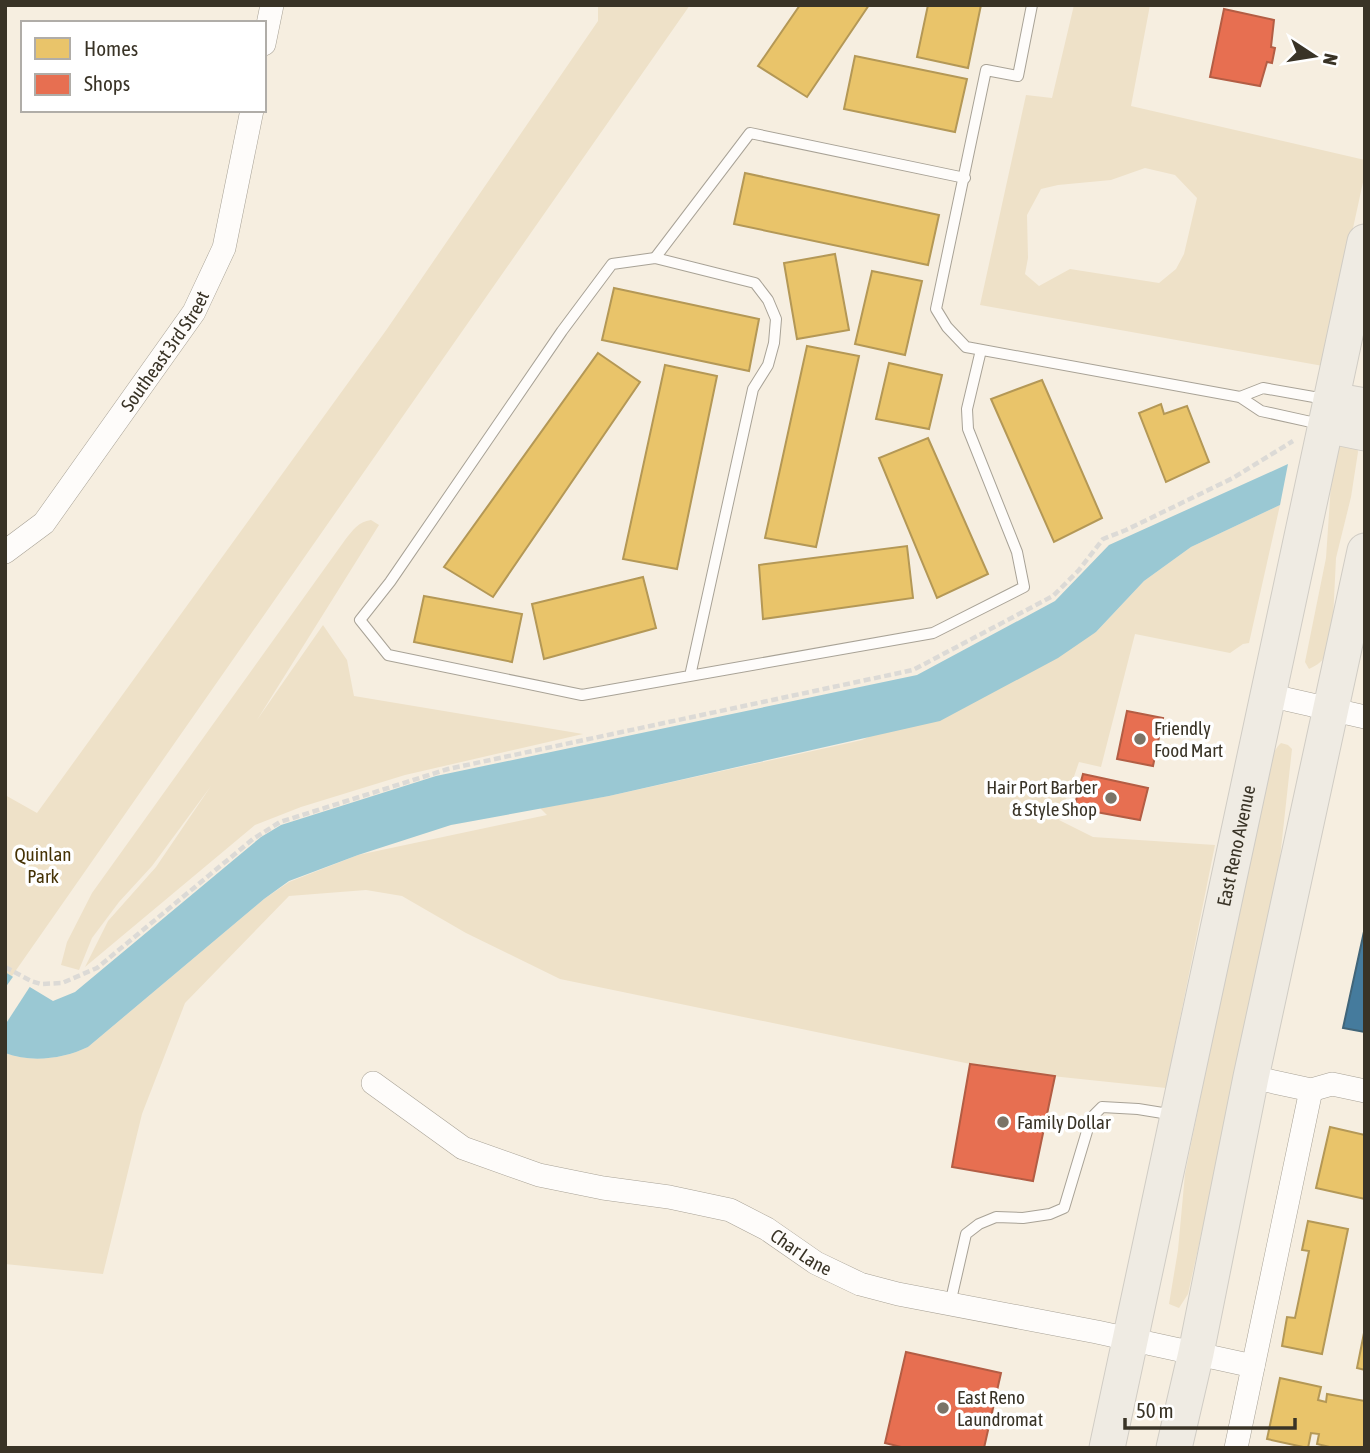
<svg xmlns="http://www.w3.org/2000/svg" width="1370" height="1453" viewBox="0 0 1370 1453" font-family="'Asap Condensed',sans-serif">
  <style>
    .green { fill: #eee1c8; fill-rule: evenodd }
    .water { fill: #9ac8d3 }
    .pier { fill: #f6eee0 }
    .homes { fill: #e9c46a; stroke: #b49856; stroke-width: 2 }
    .shops { fill: #e76f51; stroke: #b35d44; stroke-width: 2 }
    .public { fill: #457b9d; stroke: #416579; stroke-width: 2 }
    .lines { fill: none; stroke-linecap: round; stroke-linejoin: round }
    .service-casing { stroke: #a8a296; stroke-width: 12 }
    .minor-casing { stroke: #a8a296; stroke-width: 24 }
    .primary-casing { stroke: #d0ccc4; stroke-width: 37 }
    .path { stroke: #dcdad6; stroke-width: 4.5; stroke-dasharray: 7 3.5; stroke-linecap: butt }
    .service { stroke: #fefcfa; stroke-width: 10 }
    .minor { stroke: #fefcfa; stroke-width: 23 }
    .primary { stroke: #efebe3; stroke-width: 35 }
    .poi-dot { fill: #7b7467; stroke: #fff; stroke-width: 2.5 }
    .labels { text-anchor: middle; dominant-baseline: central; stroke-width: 7; stroke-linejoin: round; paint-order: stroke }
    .street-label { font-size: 19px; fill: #393326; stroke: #fff }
    .poi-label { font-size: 19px; fill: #393326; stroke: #fff; text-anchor: start }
    .park-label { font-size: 19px; fill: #453205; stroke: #fff }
  </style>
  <rect width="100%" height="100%" fill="#f6eee0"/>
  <!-- green -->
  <g class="green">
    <path d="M598,5H690L5,986V795L37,813L387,329L598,21Z"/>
    <path d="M1074,5H1150L1131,106L1365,160V173L1323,366L980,305L1026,95L1052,98ZM1145,168L1175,175L1197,198L1184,254L1176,269L1159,283L1070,269L1039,286L1025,274L1028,258L1027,215L1041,189L1058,185L1111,180Z"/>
    <path d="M1339,445L1357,446L1358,452L1351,497L1336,558L1332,640C1328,654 1323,663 1309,669L1305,662L1326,558L1331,484Z"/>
    <path d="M1280,505L1249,643L1243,644L1230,653L1135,634L1101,767L1079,762L1059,820L1093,837L1215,845L1166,1088L1004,1071L560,979L466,933L402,896L366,890L289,896L185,1003L142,1114L103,1274L5,1264V1053C31,1063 63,1059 88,1047L264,899L289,882L358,855L547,815L540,808L609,796L862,740L1096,632L1144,581L1191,547Z"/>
    <path d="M371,520L379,525L257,720L323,625L347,660L354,696L583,734L405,775L301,807L255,825L85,967L108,921L156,867L211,786L152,866L119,902L92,938L79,970L61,965L67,942L92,893L345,540C353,530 358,522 371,520Z"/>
    <path d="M1281,743L1288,745L1292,749L1276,894L1188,1294L1179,1308L1169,1304L1178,1250L1185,1174L1262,794C1266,779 1269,754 1281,743Z"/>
  </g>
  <!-- water -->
  <path class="water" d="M1288,464L1280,505L1191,547L1144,581L1096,632L1058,658L940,721L609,796L451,825L358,855L289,881L264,899L88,1047C63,1059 31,1063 5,1053V972L53,1001L75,992L261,837L281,825L436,776L917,675L1055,601L1109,545Z"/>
  <!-- pier -->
  <path class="pier" d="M15,974L31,985L5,1025V988Z"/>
  <!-- homes -->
  <g class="homes">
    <path d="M800,5H869L807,97L758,66Z"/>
    <path d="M928,5H981L968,68L917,57Z"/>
    <path d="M855,56L967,79L955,132L844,109Z"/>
    <path d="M745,173L939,215L928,265L734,224Z"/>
    <path d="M835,254L849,330L797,339L784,263Z"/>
    <path d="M872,271L922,281L905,355L855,344Z"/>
    <path d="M614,288L759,319L749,371L602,340Z"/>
    <path d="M807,346L859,356L816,547L765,538Z"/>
    <path d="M598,353L640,382L493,597L444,567Z"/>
    <path d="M889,363L942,375L929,429L876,419Z"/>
    <path d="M665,365L717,376L677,569L623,559Z"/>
    <path d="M1042,380L1102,518L1054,542L991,399Z"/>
    <path d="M1161,404L1164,414L1187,406L1209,462L1166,482L1139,413Z"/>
    <path d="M928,438L988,574L937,598L879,458Z"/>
    <path d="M907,546L913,598L763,619L759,565Z"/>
    <path d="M643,577L656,628L544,659L532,604Z"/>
    <path d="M424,596L522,614L512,662L414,642Z"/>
    <path d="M1330,1127L1365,1135V1199L1316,1188Z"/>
    <path d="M1308,1221L1348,1229L1322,1354L1282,1346L1287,1317L1295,1318L1309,1251L1302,1250Z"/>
    <path d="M1365,1328V1370L1357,1368Z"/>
    <path d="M1280,1378L1321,1387L1318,1400L1326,1402L1327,1394L1365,1401V1448H1334L1317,1444L1319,1434L1311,1433L1308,1448L1267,1439Z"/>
  </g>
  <!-- shops -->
  <g class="shops">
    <path d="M1224,9L1274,20L1271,47L1275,48L1272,63L1267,62L1260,86L1210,77Z"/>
    <path d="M1127,711L1163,718L1153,766L1117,759Z"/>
    <path d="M1083,774L1148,788L1140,820L1074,808Z"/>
    <path d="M970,1064L1055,1076L1033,1181L952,1167Z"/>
    <path d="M906,1352L1001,1373L984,1448H905L885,1443Z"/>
  </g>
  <!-- public -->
  <path class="public" d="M1365,927V1032L1343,1028Z"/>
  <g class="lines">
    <!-- service casing -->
    <g class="service-casing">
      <g id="service">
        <path d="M1032,5L1018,76L986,70L936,309L947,327L966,347L1240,397L1261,411L1320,424"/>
        <path d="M655,258L750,133L965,178"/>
        <path d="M1240,397L1263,388L1325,399"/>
        <path d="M690,676L753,389L768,365L774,343L776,319L768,300L755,283L655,258L612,264L562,331L390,582L360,620L388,655L582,695L933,633L1024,587L1017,552L968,429L967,409L981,350"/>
        <path d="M950,1304L966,1234L979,1224L996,1217L1023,1218L1050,1214L1064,1208L1091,1118L1102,1107L1138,1109L1175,1115"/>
      </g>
    </g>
    <!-- minor casing -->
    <g class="minor-casing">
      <g id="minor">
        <path d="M264,44L272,5"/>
        <path id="s1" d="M5,552L44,523L194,312L224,248L252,110"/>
        <path d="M1268,695L1365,717"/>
        <path d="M1251,1077L1311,1090L1332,1084L1365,1091"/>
        <path id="s2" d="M373,1083L463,1148L539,1175L603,1188L669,1197L730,1210L767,1229L816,1263L860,1284L898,1294L1097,1332L1253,1366"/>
        <path d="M1236,1448L1311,1090"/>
      </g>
    </g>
    <!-- primary casing -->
    <g class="primary-casing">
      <g id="primary">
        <path d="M1331,400L1365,406"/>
        <path d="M1326,425L1365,433"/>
        <path id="s3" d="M1107,1448L1365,242"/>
        <path d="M1174,1448L1196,1353L1251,1077L1365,551"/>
      </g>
    </g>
    <!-- path -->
    <path class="path" d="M5,967L31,981L41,984L62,983L97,968L253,839L280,822L448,769L913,670L1053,596L1079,570L1103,539L1126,530L1233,478L1293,441"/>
    <!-- service -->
    <use href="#service" class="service"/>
    <!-- minor -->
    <use href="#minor" class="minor"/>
    <!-- primary -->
    <use href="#primary" class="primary"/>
  </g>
  <!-- markers -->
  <g class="poi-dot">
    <circle cx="1140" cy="739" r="7"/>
    <circle cx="1111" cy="798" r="7"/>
    <circle cx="1003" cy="1122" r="7"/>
    <circle cx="943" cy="1408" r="7"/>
  </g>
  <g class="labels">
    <!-- street labels -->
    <g class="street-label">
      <text stroke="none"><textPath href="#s1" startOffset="259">Southeast 3rd Street</textPath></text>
      <text stroke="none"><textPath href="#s3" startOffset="616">East Reno Avenue</textPath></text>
      <text stroke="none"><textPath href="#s2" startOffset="469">Char Lane</textPath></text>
    </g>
    <!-- poi labels -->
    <g class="poi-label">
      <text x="1154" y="728">Friendly<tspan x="1154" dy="22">Food Mart</tspan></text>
      <text x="1097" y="787" text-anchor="end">Hair Port Barber<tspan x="1097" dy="22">&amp; Style Shop</tspan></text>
      <text x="1017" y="1122">Family Dollar</text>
      <text x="957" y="1397">East Reno<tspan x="957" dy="22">Laundromat</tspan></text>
    </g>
    <!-- park labels -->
    <g class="park-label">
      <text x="43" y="854">Quinlan<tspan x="43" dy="22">Park</tspan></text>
    </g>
  </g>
  <!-- border -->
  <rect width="1370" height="1453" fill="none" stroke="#393326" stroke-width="14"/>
  <!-- legend -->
  <rect x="21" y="21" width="245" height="91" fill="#ffffff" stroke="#b0ada8" stroke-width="2"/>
  <rect x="35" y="38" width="35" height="21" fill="#e9c46a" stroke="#b0ada8" stroke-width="2"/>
  <text x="84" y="56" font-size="21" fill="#393326">Homes</text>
  <rect x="35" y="74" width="35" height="21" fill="#e76f51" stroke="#b0ada8" stroke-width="2"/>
  <text x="84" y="91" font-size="21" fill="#393326">Shops</text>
  <!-- north arrow -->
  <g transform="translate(1314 56) rotate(102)" stroke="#ffffff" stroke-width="5" paint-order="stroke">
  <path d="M0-5L12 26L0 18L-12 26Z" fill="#393326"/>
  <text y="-10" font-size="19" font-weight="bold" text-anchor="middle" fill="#393326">N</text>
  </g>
  <!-- scale -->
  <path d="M1125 1418v10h170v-10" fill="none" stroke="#393326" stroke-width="3.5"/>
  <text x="1136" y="1418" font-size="21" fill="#393326" stroke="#ffffff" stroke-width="5" paint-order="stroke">50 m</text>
</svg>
